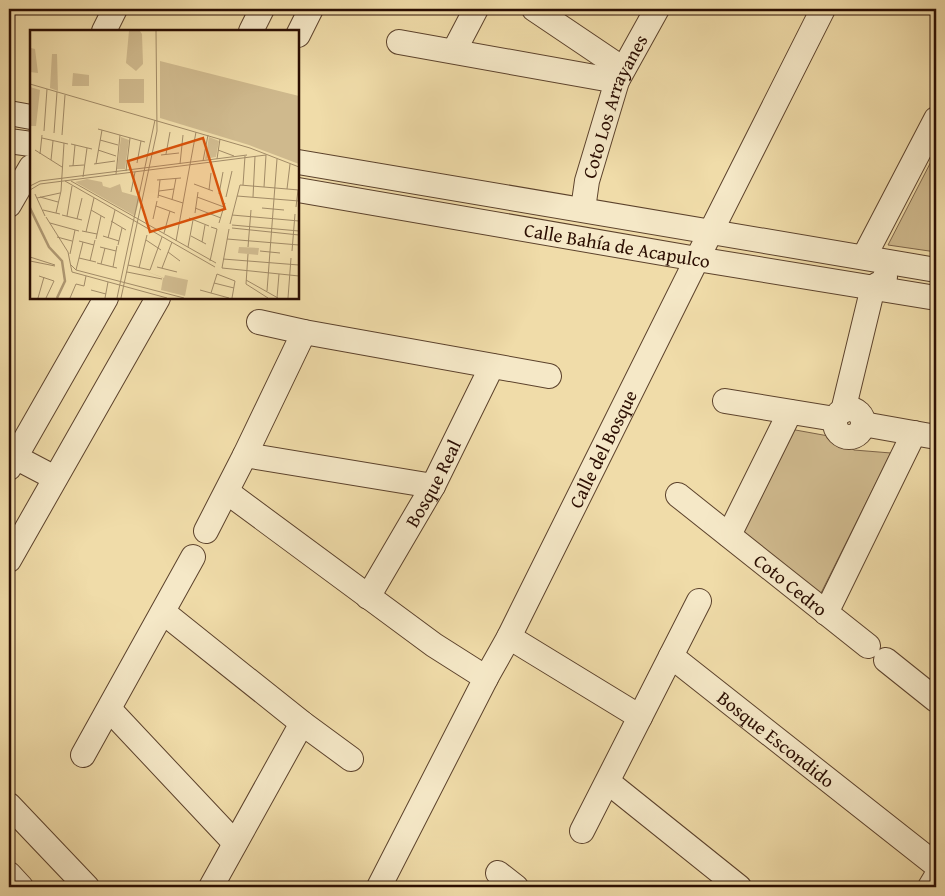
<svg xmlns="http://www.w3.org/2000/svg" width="945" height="896" viewBox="0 0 945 896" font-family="'Gentium Book Plus',serif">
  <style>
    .green { fill: #cfb98d; stroke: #7d6448 }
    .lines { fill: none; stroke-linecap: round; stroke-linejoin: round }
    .street-casing { stroke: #5c422c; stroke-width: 26 }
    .street { stroke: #f5e8c7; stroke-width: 24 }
    .labels { text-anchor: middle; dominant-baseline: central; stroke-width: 4.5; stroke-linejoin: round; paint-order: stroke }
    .street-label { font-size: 19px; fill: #2b0e02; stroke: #f5e8c7 }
    .inset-river { fill: none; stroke: #ad9670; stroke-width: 2.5 }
    .inset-road { fill: none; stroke: #a18a66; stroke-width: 1 }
    .view { fill: #d5520b; fill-opacity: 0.15; stroke: #d5520b; stroke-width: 2.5 }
    .inset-edge { fill: none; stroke: #2b0e02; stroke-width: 2.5 }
  </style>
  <rect width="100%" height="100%" fill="#f0dca9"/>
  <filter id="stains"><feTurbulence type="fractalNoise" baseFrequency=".004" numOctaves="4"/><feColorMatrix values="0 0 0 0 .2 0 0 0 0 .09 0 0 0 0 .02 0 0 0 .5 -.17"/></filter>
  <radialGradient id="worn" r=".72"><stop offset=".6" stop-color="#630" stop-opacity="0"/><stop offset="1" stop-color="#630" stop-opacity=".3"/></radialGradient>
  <!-- green -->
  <g class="green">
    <path d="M936,152V252L888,245Z"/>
    <path d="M790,429L834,437L854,450L891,453L817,601L733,540Z"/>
  </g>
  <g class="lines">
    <!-- street casing -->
    <g class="street-casing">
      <g id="street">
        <path d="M534,9L623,69"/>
        <path d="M104,31L115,9"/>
        <path d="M251,31L262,9"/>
        <path d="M298,35L311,9"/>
        <path d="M399,42L617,81"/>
        <path d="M454,51L476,9"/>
        <path d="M9,113L31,117"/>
        <path d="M9,141L31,144"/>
        <path d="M298,162L936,270"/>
        <path id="s1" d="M298,190L697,259L936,298"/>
        <path d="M9,205L31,167"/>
        <path id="s2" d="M583,209L587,181L617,81L657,9"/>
        <path d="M864,257L936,119"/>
        <path d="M259,322L304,332L549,376"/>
        <path d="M725,401L835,419"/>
        <circle cx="849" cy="423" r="14"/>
        <path d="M843,411L873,287L884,281L885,277"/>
        <path d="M863,424L936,437"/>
        <path d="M245,455L433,486"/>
        <path d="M15,457L55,478"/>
        <path d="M9,468L106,298"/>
        <path d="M227,492L434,645L486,678"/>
        <path id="s3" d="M678,495L868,646"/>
        <path d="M206,531L245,455L304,332"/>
        <path d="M729,535L790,412"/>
        <path d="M9,560L158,298"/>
        <path id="s4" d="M368,597L433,486L492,366"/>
        <path d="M163,612L302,723L351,759"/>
        <path d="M826,613L914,433"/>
        <path d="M509,637L640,717"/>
        <path id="s5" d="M671,656L936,865"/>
        <path d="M886,660L936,700"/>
        <path d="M110,710L235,843"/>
        <path d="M83,755L193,557"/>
        <path d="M608,782L739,887"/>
        <path d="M9,805L87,887"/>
        <path d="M582,831L699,601"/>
        <path d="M498,873L516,887"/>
        <path d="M9,874L21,887"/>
        <path d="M211,887L302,723"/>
        <path id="s6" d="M379,887L486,678L509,637L697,259L823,9"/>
        <path d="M930,887L936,877"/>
      </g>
    </g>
    <!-- street -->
    <use href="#street" class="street"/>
  </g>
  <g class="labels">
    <!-- street labels -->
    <g class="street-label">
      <text stroke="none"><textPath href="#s2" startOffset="108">Coto Los Arrayanes</textPath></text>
      <text stroke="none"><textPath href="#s1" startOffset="324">Calle Bahía de Acapulco</textPath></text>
      <text stroke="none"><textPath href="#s6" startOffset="492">Calle del Bosque</textPath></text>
      <text stroke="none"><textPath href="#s4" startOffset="131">Bosque Real</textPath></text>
      <text stroke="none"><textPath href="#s3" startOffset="144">Coto Cedro</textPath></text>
      <text stroke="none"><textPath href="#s5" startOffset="134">Bosque Escondido</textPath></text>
    </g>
  </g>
  <!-- overview -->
  <g transform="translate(30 30)">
    <rect width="269" height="269" fill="#f0dca9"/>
    <path d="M99,1H110L112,4L113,34L106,41L96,33ZM1,18L5,19L8,43L0,42ZM22,24H27L28,61L20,58ZM130,31L269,66V134L219,115L130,88ZM43,43L59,45V56H42ZM89,49H114V73H89ZM0,57L10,60L6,96H0ZM91,107L99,110L95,139H87ZM179,107L189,111L186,127L175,129ZM57,149L72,152L73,156L80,158L90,154L92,162L110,167L105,186L45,152ZM209,217L229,218L228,225L208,223ZM108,238L134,248L135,245L158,250L155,266L131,260L133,248Z" fill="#cfb98d"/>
    <path class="inset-river" d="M0,178L19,217L32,231L35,251L27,268"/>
    <path class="inset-road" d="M0,54L220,118L269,137M68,99L115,112M14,101L17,59M24,103L27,62M32,105L35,65M12,108L38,114M70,110L88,115M41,114L62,119M5,120L32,137M68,120L86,126M188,120L204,126M10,124L12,105M136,124L140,102M131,125L149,123M187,129L190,109M21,130L23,111M173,131L178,105M107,133L111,111M64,134L85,131M66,134L72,100M150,134L153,105M39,136L54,135M43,136L45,115M96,141L100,108M86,144L90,105M53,147L57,118M127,150L151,148M35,151L185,237M41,151L186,233M164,154L183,161M213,155L215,126M0,156L10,151L217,125M257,159L260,134M0,160L10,154L236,125L234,157M179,160L181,143M129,161L144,159M101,162L105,142M5,164L15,186M189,164L193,142M128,165L153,173M207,166L269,171M10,167L28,172M167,167L194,177M196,167L202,141M223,167L225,126M7,168L30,163M128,168L130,150M142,170L146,148M126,176L145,183M266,177L268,160M165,178L191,188M232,178L254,180M13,180L30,184M61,180L75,188M26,183L31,161L34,113M165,183L168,162M32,185L52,190M202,185L269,191M37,186L42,156M16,187L38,222L42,242L137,268M159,188L179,196M47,189L52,168M123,189L127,171M81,191L96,200M20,193L49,201M189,193L195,173M200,194L210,155L269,160M202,195L269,201M202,198L269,205M199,199L192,238L269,246M52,201L67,204M56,202L64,168M134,203L140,181M73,206L89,211M161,206L176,214M27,207L42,211M78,208L85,180M66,209L71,186M197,209L269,215M116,210L131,220M49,211L64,215M146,211L166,102M172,212L175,195M88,215L92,198M70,217L86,221M158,217L163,190M218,217L221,180M230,221L250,223M262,221L265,184M138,222L150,231M40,224L45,200M218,224L216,254L238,268M0,227L25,235M49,228L66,232M193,229L269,235M0,231L25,236M60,231L65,210M180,231L187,199L181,197M67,233L87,238M71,234L75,218M41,235L46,240L154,268M98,235L120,240L132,207M83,237L87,216M127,237L147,242M109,238L117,205M132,238L142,212M46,240L53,212M97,242L132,249M9,246L24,251L16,268M216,250L248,268M184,253L204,258M61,260L76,264M170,260L199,268M237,261L247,129M181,263L187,244L205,251L202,268M8,268L14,247M40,268L46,254L54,256L56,246M75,268L78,252M87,268L125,90M91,268L127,101L126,1M247,268L249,244M258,268L261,228"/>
    <path class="view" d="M173,108L195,179L120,202L98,131Z"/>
    <rect width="269" height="269" class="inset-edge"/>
  </g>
  <!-- margin -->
  <rect width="945" height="896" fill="none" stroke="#f0dca9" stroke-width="30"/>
  <rect x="10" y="10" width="925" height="876" fill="none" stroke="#2b0e02" stroke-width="2.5"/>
  <rect x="15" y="15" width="915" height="866" fill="none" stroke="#2b0e02"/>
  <rect width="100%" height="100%" filter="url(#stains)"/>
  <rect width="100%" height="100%" fill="url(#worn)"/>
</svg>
